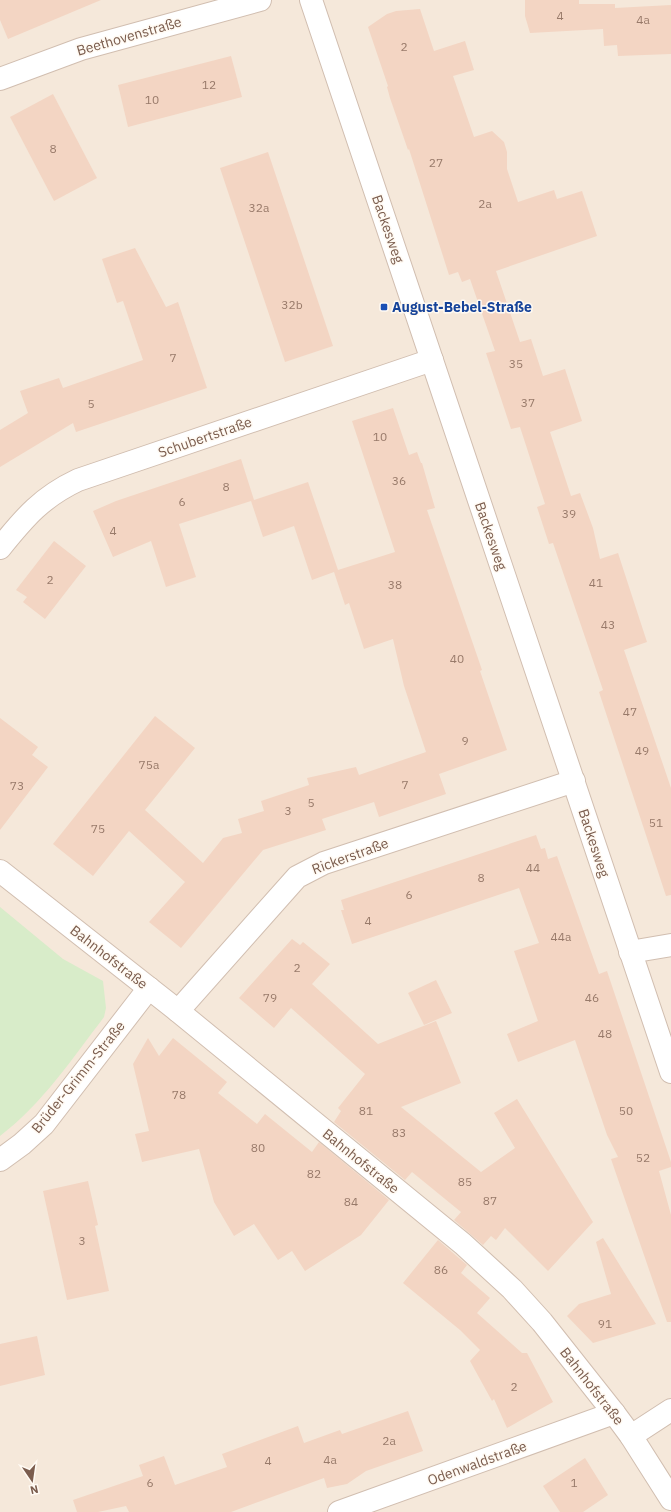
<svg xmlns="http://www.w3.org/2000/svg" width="671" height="1512" viewBox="0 0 671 1512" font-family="'IBM Plex Sans',sans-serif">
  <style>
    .residential { fill: #f5e8da }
    .green { fill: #d8ecc9 }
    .building { fill: #f3d5c3 }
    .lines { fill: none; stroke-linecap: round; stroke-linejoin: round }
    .minor-casing { stroke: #d1beb0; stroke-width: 24 }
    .minor { stroke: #fff; stroke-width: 22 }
    .transit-dot { fill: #1a4fb4; stroke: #fffaf3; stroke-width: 1.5 }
    .labels { text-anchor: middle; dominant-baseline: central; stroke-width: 3; stroke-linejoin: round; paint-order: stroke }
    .number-label { font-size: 12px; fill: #987a6a }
    .street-label { font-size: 14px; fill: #7a5c4d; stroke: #fffaf3 }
    .transit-label { font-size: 14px; font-weight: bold; fill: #164399; stroke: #fffaf3; text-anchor: start }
  </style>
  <rect width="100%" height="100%" fill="#fdf6ec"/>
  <!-- residential -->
  <rect class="residential" x="0" y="0" width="671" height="1512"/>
  <!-- green -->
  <path class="green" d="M0,907L63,959L103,981L106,1008L104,1017C72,1059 42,1104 0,1136Z"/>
  <!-- building -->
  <g class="building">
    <path d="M0,0H101L8,39L0,20Z"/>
    <path d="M525,0H579V4H615V8L671,5V54L618,56L617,45L604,46L603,29L530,33L525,16Z"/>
    <path d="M420,9L434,51L465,41L474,70L453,76L474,137L492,131L504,142L507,152V169L518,202L554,190L557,199L582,191L597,236L496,271L520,342L531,339L543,376L565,369L582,421L550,432L571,496L580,493L593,528L600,559L618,553L647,642L624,650L671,788V895L666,896L599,692L603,690L553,543L549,544L537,507L545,504L520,427L511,429L486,353L495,351L470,279L462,282L458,272L449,275L409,149L408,150L390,98L387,87L388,86L368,27L387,14L396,11Z"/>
    <path d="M231,56L242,97L128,127L118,85Z"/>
    <path d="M53,94L97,178L54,201L10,117Z"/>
    <path d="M268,152L333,346L285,362L220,168Z"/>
    <path d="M135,248L166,307L178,302L207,388L76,432L73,423L0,467V430L28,413L20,391L59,378L63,388L143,360L123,301L117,303L102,259Z"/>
    <path d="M393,408L409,455L417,452L421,463H422L435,508L427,510L482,670L480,671L507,750L439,774L446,794L379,817L374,802L322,819L326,830L263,850L181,948L149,922L185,882L129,831L93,876L53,844L155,716L195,748L145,810L203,863L223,838L242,833L238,819L264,811L261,801L309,785L307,778L356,767L359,775L426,752L404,686L393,639L364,649L349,603L345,605L334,572L312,580L294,526L263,537L251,501L179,524L196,577L166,587L151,541L113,557L93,511L116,501L241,459L254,500L308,482L338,570L395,552L352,421Z"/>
    <path d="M54,541L86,566L45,619L23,602L27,597L16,590Z"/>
    <path d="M0,718L38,747L32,755L48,767L0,830Z"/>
    <path d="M536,835L541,849L545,848L548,859L557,856L599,974L607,971L671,1162V1167L659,1171L671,1215V1322H667L611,1159L618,1157L607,1135L575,1040L518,1062L507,1034L538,1021L514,951L539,943L519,888L352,944L341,910H344L341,900Z"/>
    <path d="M292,939L300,945L303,942L330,964L312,984L378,1044L436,1021L461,1083L401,1107L481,1172L515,1148L494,1113L517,1099L593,1222L548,1271L505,1228L496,1240L491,1236L483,1245L454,1220L461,1212L412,1172L405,1180L334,1122L341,1111L338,1108L365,1074L291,1008L274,1028L239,998Z"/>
    <path d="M436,980L452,1013L424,1025L408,993Z"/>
    <path d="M148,1038L159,1056L173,1038L227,1082L218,1093L257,1124L265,1114L312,1152L319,1142L389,1200L361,1235L305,1271L292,1251L278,1260L254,1224L234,1236L214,1202L199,1149L142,1162L135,1134L149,1131L133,1064Z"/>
    <path d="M88,1181L98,1225L95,1226L109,1291L67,1300L43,1191Z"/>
    <path d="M603,1238L656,1324L593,1343L567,1316L579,1304L611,1294L596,1242Z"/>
    <path d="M438,1240L467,1265L461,1273L490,1298L477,1313L522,1353H527L553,1402L507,1428L494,1399L492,1401L470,1361L480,1350L460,1330L403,1283Z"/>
    <path d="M37,1336L45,1375L0,1386V1344Z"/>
    <path d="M408,1411L423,1451L366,1471L347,1484L327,1488L324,1478L231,1512H129L126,1506L98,1512H77L73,1500L143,1476L139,1465L164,1456L175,1485L227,1467L222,1454L298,1426L304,1443L340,1430L342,1434Z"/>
    <path d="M585,1458L608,1495L583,1512H560L543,1486Z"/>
  </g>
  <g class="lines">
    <!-- minor casing -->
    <g class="minor-casing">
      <g id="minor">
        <path d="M311,0L671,1072"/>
        <path d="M0,79L81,49L260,0"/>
        <path d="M0,548C25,517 42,497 78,480L432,360"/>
        <path d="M0,871L178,1011L463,1244L512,1289L542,1322L614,1413L631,1436L671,1499"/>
        <path d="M630,952L671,945"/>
        <path d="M178,1011L297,877L324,863L574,781"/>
        <path d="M0,1160L22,1144L44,1124L149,988"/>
        <path d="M631,1436L671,1410"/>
        <path d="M339,1512L614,1413"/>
      </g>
    </g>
    <!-- minor -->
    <use href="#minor" class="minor"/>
  </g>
  <!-- markers -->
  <rect class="transit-dot" x="380" y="303" width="8" height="8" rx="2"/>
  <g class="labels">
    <!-- number labels -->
    <g class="number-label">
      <text x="560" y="15">4</text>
      <text x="643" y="19">4a</text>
      <text x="404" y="46">2</text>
      <text x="209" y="84">12</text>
      <text x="152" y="99">10</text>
      <text x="53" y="148">8</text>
      <text x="436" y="162">27</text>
      <text x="485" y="203">2a</text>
      <text x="259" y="207">32a</text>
      <text x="292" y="304">32b</text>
      <text x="173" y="357">7</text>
      <text x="516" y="363">35</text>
      <text x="528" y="402">37</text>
      <text x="91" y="403">5</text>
      <text x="380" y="436">10</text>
      <text x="399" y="480">36</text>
      <text x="226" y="486">8</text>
      <text x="182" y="501">6</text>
      <text x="569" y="513">39</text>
      <text x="113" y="530">4</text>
      <text x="50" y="579">2</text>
      <text x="596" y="582">41</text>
      <text x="395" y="584">38</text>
      <text x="608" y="624">43</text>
      <text x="457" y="658">40</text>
      <text x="630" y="711">47</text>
      <text x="465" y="740">9</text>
      <text x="642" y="750">49</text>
      <text x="149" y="764">75a</text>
      <text x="405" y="784">7</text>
      <text x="17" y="785">73</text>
      <text x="311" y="802">5</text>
      <text x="288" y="810">3</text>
      <text x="656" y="822">51</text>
      <text x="98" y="828">75</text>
      <text x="533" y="867">44</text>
      <text x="481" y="877">8</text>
      <text x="409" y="894">6</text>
      <text x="368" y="920">4</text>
      <text x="561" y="936">44a</text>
      <text x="297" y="967">2</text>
      <text x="270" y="997">79</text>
      <text x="592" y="997">46</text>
      <text x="605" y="1033">48</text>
      <text x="179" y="1094">78</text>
      <text x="366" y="1110">81</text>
      <text x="626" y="1110">50</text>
      <text x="399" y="1132">83</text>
      <text x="258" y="1147">80</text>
      <text x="643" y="1157">52</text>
      <text x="314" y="1173">82</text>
      <text x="465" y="1181">85</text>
      <text x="490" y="1200">87</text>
      <text x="351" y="1201">84</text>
      <text x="82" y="1240">3</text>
      <text x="441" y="1269">86</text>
      <text x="605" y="1323">91</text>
      <text x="514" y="1386">2</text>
      <text x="389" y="1440">2a</text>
      <text x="330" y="1459">4a</text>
      <text x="268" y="1460">4</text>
      <text x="150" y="1482">6</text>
      <text x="574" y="1482">1</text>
    </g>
    <!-- street labels -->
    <g class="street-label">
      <text transform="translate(129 36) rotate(-16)">Beethovenstraße</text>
      <text transform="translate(388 229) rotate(71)">Backesweg</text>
      <text transform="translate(205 437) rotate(-19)">Schubertstraße</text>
      <text transform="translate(491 536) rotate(71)">Backesweg</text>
      <text transform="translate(594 843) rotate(72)">Backesweg</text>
      <text transform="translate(350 856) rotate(-20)">Rickerstraße</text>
      <text transform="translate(109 957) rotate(38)">Bahnhofstraße</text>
      <text transform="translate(78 1077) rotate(-51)">Brüder-Grimm-Straße</text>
      <text transform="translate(361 1161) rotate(39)">Bahnhofstraße</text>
      <text transform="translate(592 1386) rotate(52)">Bahnhofstraße</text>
      <text transform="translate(477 1463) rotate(-20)">Odenwaldstraße</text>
    </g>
    <!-- transit labels -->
    <g class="transit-label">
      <text x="392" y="307">August-Bebel-Straße</text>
    </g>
  </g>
  <!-- north arrow -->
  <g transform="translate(32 1480) rotate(167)" stroke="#fffaf3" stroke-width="3" paint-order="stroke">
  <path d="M0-3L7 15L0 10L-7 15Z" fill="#7a5c4d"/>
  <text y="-6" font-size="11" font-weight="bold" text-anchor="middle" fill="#7a5c4d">N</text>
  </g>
</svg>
